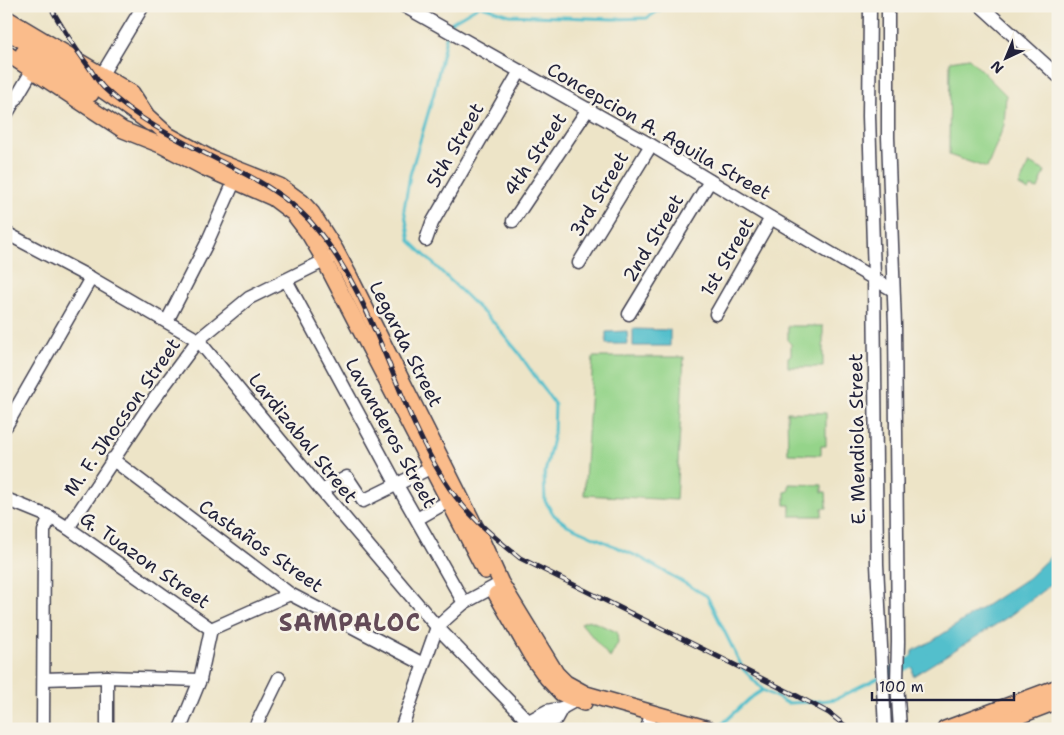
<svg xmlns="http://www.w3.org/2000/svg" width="1064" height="735" viewBox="0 0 1064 735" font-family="'Shantell Sans',sans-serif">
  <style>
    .green { fill: #95d48a; stroke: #5c7b62 }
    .water { fill: #53bfcc; stroke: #3a7084 }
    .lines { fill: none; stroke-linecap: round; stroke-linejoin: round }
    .stream { stroke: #53bfcc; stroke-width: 3 }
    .canal { stroke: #53bfcc; stroke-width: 10 }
    .minor-casing { stroke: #403f50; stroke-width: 15 }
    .major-casing { stroke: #403f50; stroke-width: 18 }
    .minor { stroke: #fff; stroke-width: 12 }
    .major { stroke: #fabc8b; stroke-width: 15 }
    .rail-casing { stroke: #22223b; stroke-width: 5 }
    .rail { stroke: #f7f3e8; stroke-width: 3; stroke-dasharray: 9; stroke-linecap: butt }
    .labels { text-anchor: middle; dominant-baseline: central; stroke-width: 5; stroke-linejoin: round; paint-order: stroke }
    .street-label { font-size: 19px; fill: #22223b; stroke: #f7f3e8 }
    .district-label { font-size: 24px; font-weight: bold; letter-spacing: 1px; fill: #634a57; stroke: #f7f3e8 }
  </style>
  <rect width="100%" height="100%" fill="#f7f3e8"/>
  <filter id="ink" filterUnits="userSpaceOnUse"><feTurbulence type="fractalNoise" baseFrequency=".02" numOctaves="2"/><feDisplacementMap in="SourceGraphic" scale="10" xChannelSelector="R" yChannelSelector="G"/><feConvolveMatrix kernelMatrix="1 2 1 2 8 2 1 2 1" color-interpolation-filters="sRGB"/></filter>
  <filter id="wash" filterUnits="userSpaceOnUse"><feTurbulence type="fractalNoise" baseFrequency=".0096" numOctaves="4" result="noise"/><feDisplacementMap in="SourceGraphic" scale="20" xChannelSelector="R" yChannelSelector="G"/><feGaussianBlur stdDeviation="1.12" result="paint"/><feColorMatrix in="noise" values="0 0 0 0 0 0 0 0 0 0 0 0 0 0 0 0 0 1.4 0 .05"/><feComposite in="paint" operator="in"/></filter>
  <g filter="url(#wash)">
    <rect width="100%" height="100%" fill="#ede4c7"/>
    <!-- green -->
    <g class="green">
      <path d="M969,58L1006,95L1004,125L987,168L949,155L950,61Z"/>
      <path d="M1029,163L1045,171L1038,189L1031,187L1029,191L1019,186Z"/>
      <path d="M788,326H823V367H788V357L791,355V344L788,341Z"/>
      <path d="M593,357H684L676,500L584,495Z"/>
      <path d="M787,412L826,413V446H821V455L788,454Z"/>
      <path d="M789,484L822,485V492H826L827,508H822V516H790V505H785V492L789,491Z"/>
      <path d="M589,620L617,632L618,643L610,658L581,623Z"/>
    </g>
    <!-- water -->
    <g class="water">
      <path d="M633,329L670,330V346H633Z"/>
      <path d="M627,331L628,344H606V332Z"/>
      <path d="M1058,549V579L1008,617L913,676L912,651L932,641L1028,578Z"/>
    </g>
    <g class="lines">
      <!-- stream -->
      <g class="stream">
        <path d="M482,6L509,15L613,19L647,18L666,6"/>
        <path d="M450,27L452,22L479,6"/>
        <path d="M447,33L434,93L410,175L404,209L410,241L496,325L518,352L555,405L554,434L544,477L545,501L554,515L567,525L641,558L707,596L743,669L763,690L787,703L813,702L836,699L879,678"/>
        <path d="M721,725L749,699L763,690"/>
      </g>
      <!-- canal -->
      <path class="canal" d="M886,675L923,656"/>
    </g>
  </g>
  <g filter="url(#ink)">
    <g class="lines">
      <!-- minor casing -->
      <g class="minor-casing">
        <g id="minor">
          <path d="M404,6L651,145L771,218L893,290"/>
          <path d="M870,6L869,116L874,277L877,564L885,729"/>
          <path d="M888,6V137L895,325L898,642L897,682L900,729"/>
          <path d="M981,6L1058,76"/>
          <path d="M101,76L143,6"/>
          <path d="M6,115L32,71"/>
          <path d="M513,221L588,109"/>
          <path d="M6,233L91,278L198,340L322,491L437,627L528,721"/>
          <path d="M426,240L432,223L520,71"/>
          <path d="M579,263L651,145"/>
          <path d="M286,280L397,485L464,603"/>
          <path d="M629,314L710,181"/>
          <path d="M716,314L771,218"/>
          <path d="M167,321L206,245L234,182"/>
          <path d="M6,426L91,278"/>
          <path d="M112,459L290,594L423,664"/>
          <path d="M322,491L347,477L363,501L432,467"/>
          <path d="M6,499L50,517L68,528L211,629"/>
          <path d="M417,519L447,502"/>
          <path d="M68,528L149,406L198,340L249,298L332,257"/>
          <path d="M211,629L290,594"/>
          <path d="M107,677V729"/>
          <path d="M44,679L107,677L200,680"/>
          <path d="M43,729L44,531L50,517"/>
          <path d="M180,729L200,680L211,629"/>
          <path d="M254,729L279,678"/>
          <path d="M401,729L437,627L464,603L501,583"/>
          <path d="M514,729L547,711L562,708L582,697"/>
          <path d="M537,729L556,719L562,708"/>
          <path d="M647,729L651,713"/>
        </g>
      </g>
      <!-- major casing -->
      <g class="major-casing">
        <g id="major">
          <path d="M6,18L132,93L147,116L168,135L212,159L280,186L302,202L312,213L335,249L350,277L478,532L501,583L556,673L566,683L586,694L709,729"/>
          <path d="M6,31L75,71L150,123"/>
          <path d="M6,53L123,130L163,146L205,168L273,198L293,213L309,234L322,256L485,571"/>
          <path d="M23,53L91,94"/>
          <path d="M496,594L532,657L547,678L561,693L584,703"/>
          <path d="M945,729L1058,687"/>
          <path d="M985,729L1058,701"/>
        </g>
      </g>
      <!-- minor -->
      <use href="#minor" class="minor"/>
      <!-- major -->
      <use href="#major" class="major"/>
      <!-- rail casing -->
      <g class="rail-casing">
        <path id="rail" d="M50,6C61,26 73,45 86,63C92,71 97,81 104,88C139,122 185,143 228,165C258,180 286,196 309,220C376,295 392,397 444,480C463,511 491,535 520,558L797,696L829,713L849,729"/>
      </g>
      <!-- rail -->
      <use href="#rail" class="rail"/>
    </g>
  </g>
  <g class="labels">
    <!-- street labels -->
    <g class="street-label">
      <text transform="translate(659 131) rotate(30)">Concepcion A. Aguila Street</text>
      <text transform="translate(455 145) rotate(-60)">5th Street</text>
      <text transform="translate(535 154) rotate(-56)">4th Street</text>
      <text transform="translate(599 194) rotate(-59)">3rd Street</text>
      <text transform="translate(653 238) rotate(-59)">2nd Street</text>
      <text transform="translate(727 257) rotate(-60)">1st Street</text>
      <text transform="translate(406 344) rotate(63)">Legarda Street</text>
      <text transform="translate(122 417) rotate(-55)">M. F. Jhocson Street</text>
      <text transform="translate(391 433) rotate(61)">Lavanderos Street</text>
      <text transform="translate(303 438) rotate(51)">Lardizabal Street</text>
      <text transform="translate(857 439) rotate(-91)">E. Mendiola Street</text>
      <text transform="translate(261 546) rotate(35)">Castaños Street</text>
      <text transform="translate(145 560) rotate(35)">G. Tuazon Street</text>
    </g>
    <!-- district labels -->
    <g class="district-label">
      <text x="350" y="623">SAMPALOC</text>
    </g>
  </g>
  <!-- margin -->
  <rect width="1064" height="735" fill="none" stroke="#f7f3e8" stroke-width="25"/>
  <!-- north arrow -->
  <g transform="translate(1006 58) rotate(224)" stroke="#f7f3e8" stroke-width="4" paint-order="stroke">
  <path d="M0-4L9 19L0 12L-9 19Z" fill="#22223b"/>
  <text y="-8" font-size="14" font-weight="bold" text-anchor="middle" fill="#22223b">N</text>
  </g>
  <!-- scale -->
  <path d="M872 692v8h142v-8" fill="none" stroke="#22223b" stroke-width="2.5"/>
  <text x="879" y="692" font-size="15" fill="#22223b" stroke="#f7f3e8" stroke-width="4" paint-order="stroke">100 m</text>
</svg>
